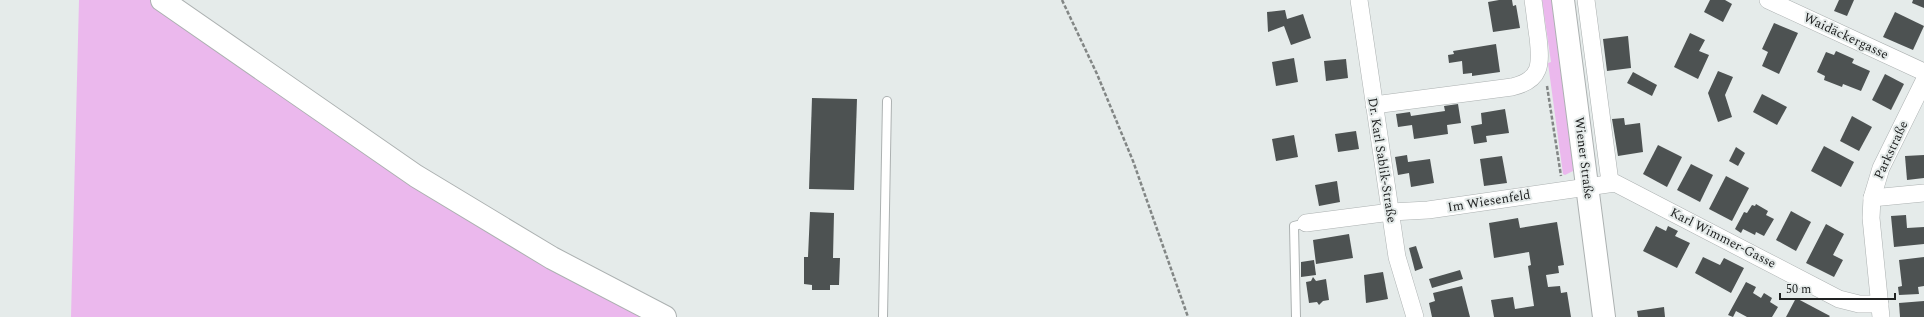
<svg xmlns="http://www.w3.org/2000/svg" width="1924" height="317" viewBox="0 0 1924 317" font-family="Spectral,serif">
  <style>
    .green { fill: #ebb8ed }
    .building { fill: #4d5252 }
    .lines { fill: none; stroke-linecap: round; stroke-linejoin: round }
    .lane-casing { stroke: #acb1b1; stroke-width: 10 }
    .street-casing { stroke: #acb1b1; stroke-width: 18 }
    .secondary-casing { stroke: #acb1b1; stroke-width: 24 }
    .primary-casing { stroke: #acb1b1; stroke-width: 24 }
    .path { stroke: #828685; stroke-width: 2.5; stroke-dasharray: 4 2; stroke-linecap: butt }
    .lane { stroke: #fff; stroke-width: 8 }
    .street { stroke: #fff; stroke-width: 17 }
    .secondary { stroke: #fff; stroke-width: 22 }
    .primary { stroke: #fff; stroke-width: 22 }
    .labels { text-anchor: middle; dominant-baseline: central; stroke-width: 4; stroke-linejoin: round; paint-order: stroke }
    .street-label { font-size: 13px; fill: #202222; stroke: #e5ebea }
  </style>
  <rect width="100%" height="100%" fill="#e5ebea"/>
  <!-- green -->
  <g class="green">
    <path d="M79,0H151L650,317H71Z"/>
    <path d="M1542,0H1553L1572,152L1573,171L1565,175L1563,174L1548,63L1551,62Z"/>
  </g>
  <!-- building -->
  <g class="building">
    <path d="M1499,0H1512L1513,6L1516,5L1520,28L1493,32L1488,2Z"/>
    <path d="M1710,0H1725L1732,4L1723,22L1704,12Z"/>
    <path d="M1839,0H1854L1847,16L1834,11Z"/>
    <path d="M1913,0H1924V8L1912,3Z"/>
    <path d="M1285,10L1287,19L1303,14L1311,38L1291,45L1284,26L1268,32L1267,12Z"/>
    <path d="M1895,12L1924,26L1913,50L1883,37Z"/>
    <path d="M1774,23L1798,33L1779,74L1762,66L1768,52L1762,49Z"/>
    <path d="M1690,33L1705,40L1699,51L1709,55L1698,79L1674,67Z"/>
    <path d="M1628,36L1631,68L1607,71L1603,39Z"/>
    <path d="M1496,44L1500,72L1472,76V73L1463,74L1462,61L1449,63L1448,55L1454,54L1453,51Z"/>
    <path d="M1836,51L1854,59L1852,63L1870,71L1861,91L1843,84L1842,87L1824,80L1825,76L1817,72L1826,52L1834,55Z"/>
    <path d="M1294,58L1298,82L1276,86L1272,62Z"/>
    <path d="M1346,59L1348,78L1326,81L1324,61Z"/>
    <path d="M1718,71L1733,77L1725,95L1732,117L1718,122L1708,93Z"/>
    <path d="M1633,72L1657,85L1652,96L1627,83Z"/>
    <path d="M1885,74L1904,84L1891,110L1872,100Z"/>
    <path d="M1762,94L1787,107L1777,125L1753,112Z"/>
    <path d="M812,98L857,99L854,190L809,189Z"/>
    <path d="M1458,104L1461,123L1447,125L1448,134L1414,139L1412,125L1398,127L1396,114L1410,112L1411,116L1445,111L1444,106Z"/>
    <path d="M1505,109L1509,133L1486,136L1487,142L1474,144L1471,126L1482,124L1481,113Z"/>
    <path d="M1852,116L1872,127L1859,151L1840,141Z"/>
    <path d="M1624,118L1625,125L1640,123L1643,152L1618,156L1612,119Z"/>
    <path d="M1356,131L1359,149L1338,152L1335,134Z"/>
    <path d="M1294,135L1298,157L1276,161L1272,139Z"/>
    <path d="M1658,145L1682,157L1667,187L1643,174Z"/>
    <path d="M1824,146L1854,162L1841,187L1811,171Z"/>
    <path d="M1736,147L1745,153L1738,166L1729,161Z"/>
    <path d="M1407,155L1408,162L1430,159L1434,183L1411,187L1409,173L1398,175L1395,157Z"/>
    <path d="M1924,155V178L1907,180L1905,156Z"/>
    <path d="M1502,156L1507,183L1484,186L1480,159Z"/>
    <path d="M1691,164L1713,175L1700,202L1677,190Z"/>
    <path d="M1726,176L1749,188L1732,221L1709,209Z"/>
    <path d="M1337,181L1340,202L1319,206L1315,185Z"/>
    <path d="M1756,204L1768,211L1766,215L1774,219L1764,236L1756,232L1755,235L1743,229L1741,233L1735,229L1744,212L1747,213L1752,205L1755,206Z"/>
    <path d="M1791,211L1811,222L1796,251L1776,240Z"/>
    <path d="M810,212L834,213L833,258H840L839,285H830V290H812V285L804,284V257H808Z"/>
    <path d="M1906,215L1907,228L1924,227V244L1894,247L1891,216Z"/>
    <path d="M1518,218L1520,228L1557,222L1564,265L1558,266L1559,273L1546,275L1548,287L1560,286L1561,293L1567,292L1571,317H1494L1491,300L1513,297L1515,309L1534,306L1528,266L1531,265L1529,252L1494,258L1489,223Z"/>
    <path d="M1826,224L1844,234L1833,255L1843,260L1834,277L1806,263Z"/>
    <path d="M1656,226L1666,231L1668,226L1678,231L1675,236L1690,243L1677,268L1643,251Z"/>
    <path d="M1349,234L1353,258L1316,264L1313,240Z"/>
    <path d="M1416,246L1423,268L1415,271L1409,248Z"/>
    <path d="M1703,257L1720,265L1724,258L1744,268L1731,293L1695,273Z"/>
    <path d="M1924,257V286L1918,287L1919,294L1899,295L1898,287L1902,286L1899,260Z"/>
    <path d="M1314,260L1316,275L1301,277V262Z"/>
    <path d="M1460,270L1463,279L1432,288L1429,279Z"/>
    <path d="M1383,272L1388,299L1366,303L1364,275Z"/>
    <path d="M1313,277L1316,281L1326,279L1329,300L1323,301L1319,305L1317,302L1309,303L1306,282L1311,281Z"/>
    <path d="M1746,282L1756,287L1753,293L1761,298L1764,293L1772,298L1770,302L1778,307L1772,317H1747L1736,311L1733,317L1728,315Z"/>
    <path d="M1462,286L1470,317H1432L1429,303L1435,301L1433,293Z"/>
    <path d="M1796,298L1830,316L1829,317H1786Z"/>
    <path d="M1924,301V317H1900L1899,303Z"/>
    <path d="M1664,307L1665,317H1638L1637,311Z"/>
  </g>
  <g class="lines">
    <!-- lane casing -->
    <g class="lane-casing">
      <g id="lane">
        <path d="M883,317L887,101"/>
        <path d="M1296,317L1294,226L1306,223"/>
      </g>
    </g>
    <!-- street casing -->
    <g class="street-casing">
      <g id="street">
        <path d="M1359,0L1397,257L1415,317"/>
        <path d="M1586,0L1610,182"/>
        <path d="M1768,0L1924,72"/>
        <path d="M1374,105L1512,87C1542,80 1541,64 1538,37C1536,25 1535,12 1533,0"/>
        <path d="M1872,198L1924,193"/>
        <path d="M1306,223L1391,212L1428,210L1615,183L1839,299L1859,304H1880"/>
        <path d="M1881,317L1871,218L1872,198L1881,168L1924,81"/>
      </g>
    </g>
    <!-- secondary casing -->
    <g class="secondary-casing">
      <path id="secondary" d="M162,0L416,176L552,258L665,317"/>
    </g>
    <!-- primary casing -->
    <g class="primary-casing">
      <path id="primary" d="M1563,0L1604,317"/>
    </g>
    <!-- path -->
    <g class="path">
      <path d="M1062,0L1097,74L1133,161L1188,317"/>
      <path d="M1547,86L1561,176"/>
    </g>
    <!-- lane -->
    <use href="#lane" class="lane"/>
    <!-- street -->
    <use href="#street" class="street"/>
    <!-- secondary -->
    <use href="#secondary" class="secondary"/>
    <!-- primary -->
    <use href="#primary" class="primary"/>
  </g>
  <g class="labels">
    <!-- street labels -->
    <g class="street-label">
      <text transform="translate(1846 36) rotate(25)">Waidäckergasse</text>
      <text transform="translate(1891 150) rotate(-65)">Parkstraße</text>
      <text transform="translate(1584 158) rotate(83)">Wiener Straße</text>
      <text transform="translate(1382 160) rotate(81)">Dr. Karl Sablik-Straße</text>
      <text transform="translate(1489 201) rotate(-9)">Im Wiesenfeld</text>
      <text transform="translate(1723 238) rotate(27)">Karl Wimmer-Gasse</text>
    </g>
  </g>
  <!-- scale -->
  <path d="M1780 293v6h115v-6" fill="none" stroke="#202222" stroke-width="2"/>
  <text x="1786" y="293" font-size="12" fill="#202222" stroke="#e5ebea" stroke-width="3" paint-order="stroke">50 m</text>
</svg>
